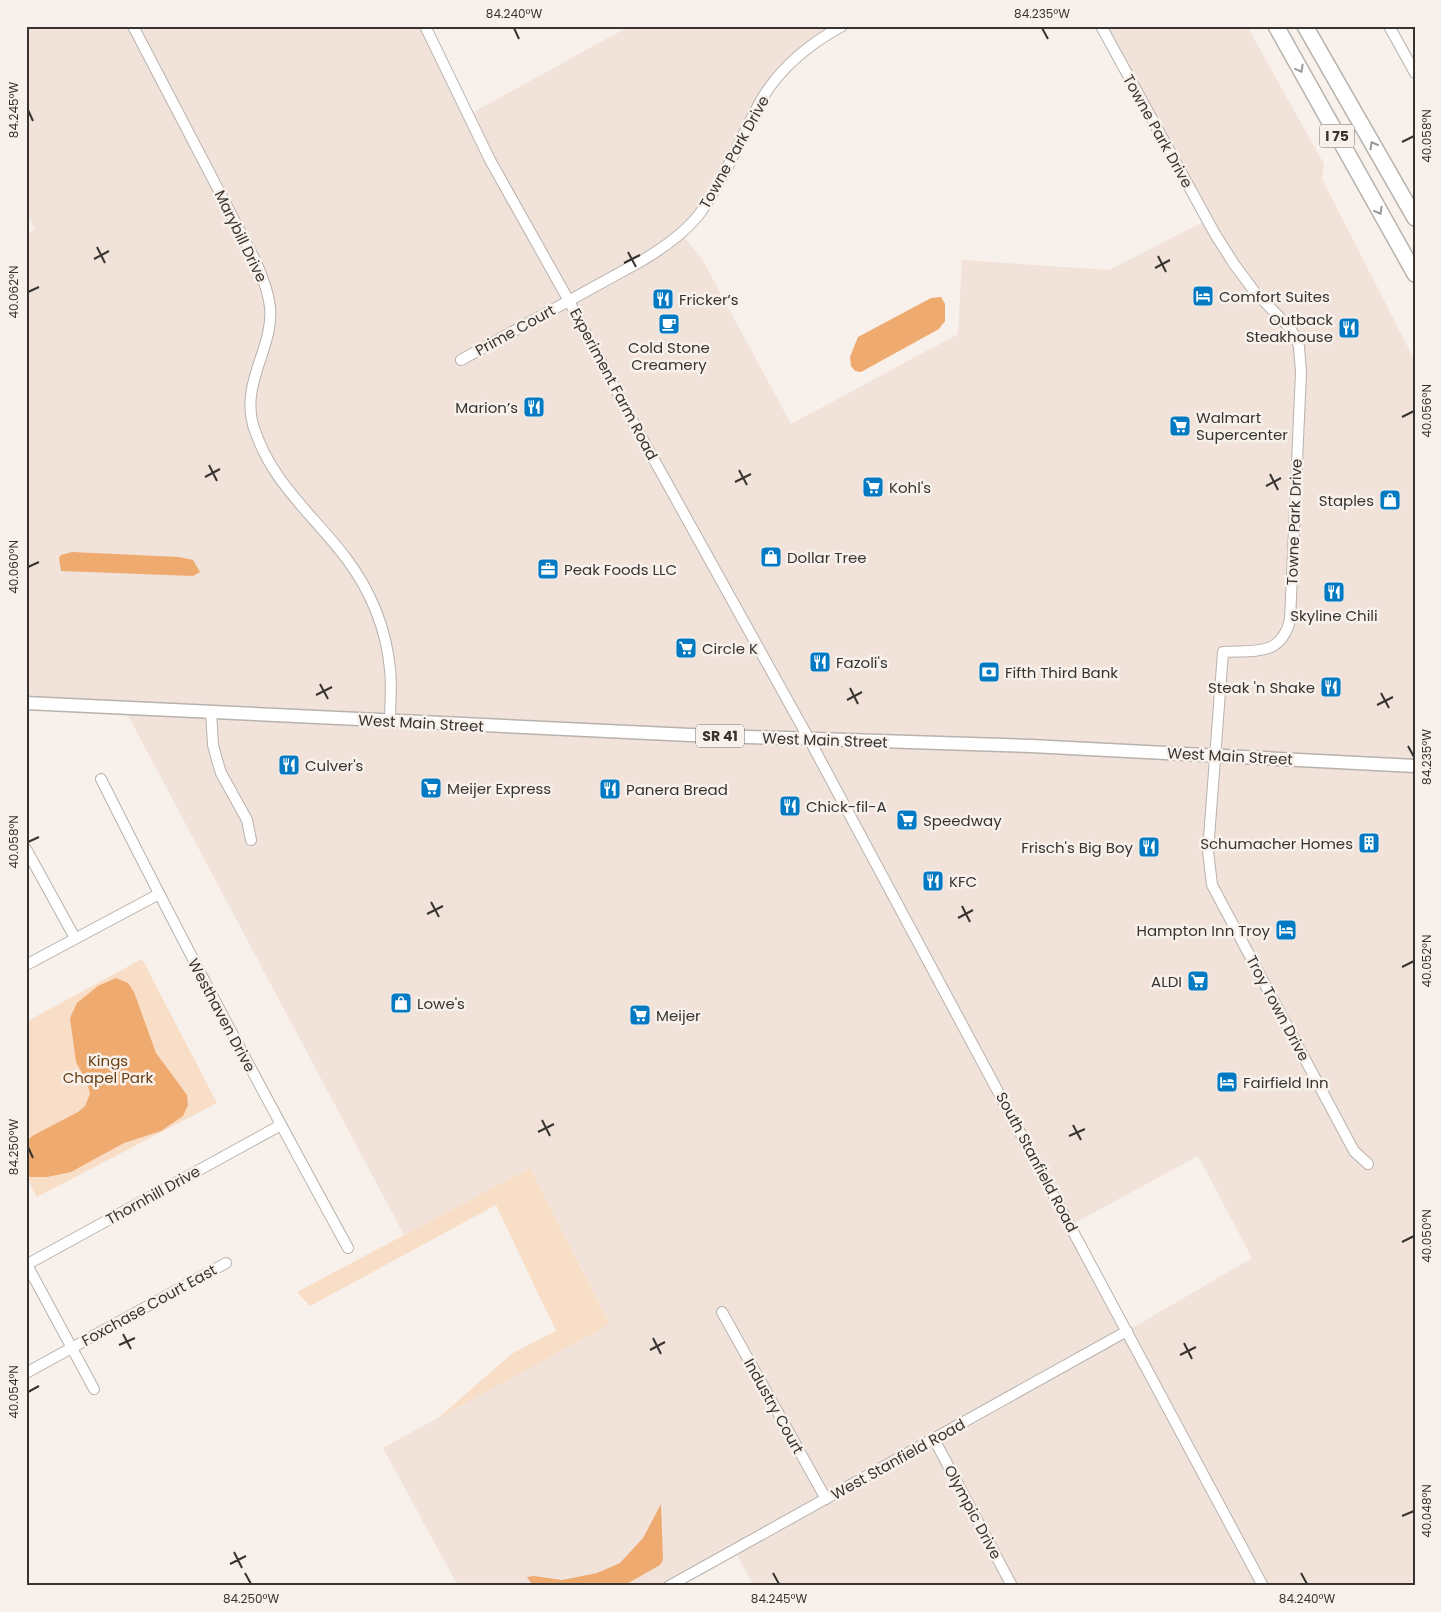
<svg xmlns="http://www.w3.org/2000/svg" width="1441" height="1612" viewBox="0 0 1441 1612" font-family="Poppins,sans-serif">
  <style>
    .built { fill: #f1e3da; fill-rule: evenodd }
    .green { fill: #f8ddc7 }
    .water { fill: #efaa70 }
    .lines { fill: none; stroke-linecap: round; stroke-linejoin: round }
    .minor-casing { stroke: #b8b2ac; stroke-width: 12 }
    .major-casing { stroke: #b8b2ac; stroke-width: 15 }
    .highway-casing { stroke: #b8b2ac; stroke-width: 18 }
    .minor { stroke: #fff; stroke-width: 10 }
    .major { stroke: #fff; stroke-width: 12 }
    .highway { stroke: #fff; stroke-width: 15 }
    .oneway { stroke: #9a9998 }
    .ticks { fill: none; stroke: #363331; stroke-width: 2 }
    .labels { text-anchor: middle; dominant-baseline: central; stroke-width: 5; stroke-linejoin: round; paint-order: stroke }
    .shield { fill: #f8f1eb; stroke: #706c69; stroke-width: 1 }
    .shield-label { font-size: 14px; font-weight: bold; fill: #363331 }
    .street-label { font-size: 15px; fill: #363331; stroke: #f8f1eb }
    .poi-label { font-size: 15px; fill: #363331; stroke: #f8f1eb; text-anchor: start }
    .park-label { font-size: 15px; fill: #6a3e12; stroke: #f8f1eb }
    .neatline { fill: none; stroke: #363331; stroke-width: 2 }
    .ticks-label { font-size: 12px; text-anchor: middle; fill: #363331 }
  </style>
  <rect width="100%" height="100%" fill="#f8f1eb"/>
  <!-- built -->
  <path class="built" d="M26,26H425L468,115L630,26H842L777,79L707,204L681,234L701,257L791,424L958,334L962,260L1109,270L1207,220L1101,26H1247L1324,164L1322,179L1415,361V1586H754L734,1550L669,1586H458L383,1448L610,1323L530,1168L404,1235L124,708L26,703V234L35,229L26,212ZM1198,1156L1252,1258L1127,1331L1071,1225Z"/>
  <!-- green -->
  <g class="green">
    <path d="M142,959L217,1103L37,1197L26,1177V1022Z"/>
    <path d="M530,1168L610,1324L438,1418L513,1353L556,1331L496,1205L310,1306L297,1292Z"/>
  </g>
  <!-- water -->
  <g class="water">
    <path d="M941,297L945,304V321L939,329L861,372L855,371L851,366L850,357L858,337L931,298Z"/>
    <path d="M72,552L179,557L193,560L200,572L193,576L61,571L59,558L61,555Z"/>
    <path d="M116,978L128,983L134,992L156,1053L187,1095L188,1105L183,1116L161,1131L124,1143L71,1172L47,1177H30L26,1174V1142L32,1136L78,1112L85,1106L90,1094L87,1082L76,1062L70,1018L77,1003L98,986Z"/>
    <path d="M661,1504L663,1560L660,1565L623,1586H533L527,1577L534,1576L562,1580L597,1573L620,1563L643,1538Z"/>
  </g>
  <g class="lines">
    <!-- minor casing -->
    <g class="minor-casing">
      <g id="minor">
        <path d="M133,26L255,260C262,275 268,290 270,307C274,347 241,382 253,425C271,483 311,512 346,558C370,590 386,628 390,669C392,686 390,704 390,722"/>
        <path d="M425,26L490,160L569,301L632,420L809,739L1263,1586"/>
        <path d="M1101,26L1215,234L1234,264L1254,291L1290,328L1296,338L1299,347L1301,372L1290,620C1281,657 1254,650 1223,652L1208,851L1212,885L1354,1151L1368,1164"/>
        <path d="M1389,26L1415,73"/>
        <path d="M461,360L643,260C663,248 682,235 697,217C708,204 716,187 725,172C738,147 749,121 763,97C782,66 811,43 842,26"/>
        <path d="M211,711L213,745L217,760L221,773L247,820L251,840"/>
        <path d="M101,779C180,937 263,1093 348,1248"/>
        <path d="M26,849L75,938"/>
        <path d="M26,965L159,894"/>
        <path d="M26,1263L94,1389"/>
        <path d="M26,1265L281,1125"/>
        <path d="M722,1312L826,1499"/>
        <path d="M26,1373L226,1263"/>
        <path d="M934,1439L1012,1586"/>
        <path d="M669,1586L1127,1331"/>
      </g>
    </g>
    <!-- major casing -->
    <g class="major-casing">
      <path id="major" d="M26,703L690,735L1031,746L1415,766"/>
    </g>
    <!-- highway casing -->
    <g class="highway-casing">
      <g id="highway">
        <path d="M1276,26L1415,274"/>
        <path d="M1305,26L1415,218"/>
      </g>
    </g>
    <!-- minor -->
    <use href="#minor" class="minor"/>
    <!-- major -->
    <use href="#major" class="major"/>
    <!-- highway -->
    <use href="#highway" class="highway"/>
  </g>
  <!-- one-way arrows -->
  <defs><path id="oneway-chevron" d="M-2-3.5L2.5 0L-2 3.5" fill="none" stroke-width="1.6" stroke-linecap="round" stroke-linejoin="round" transform="scale(1.25)"/></defs>
  <g class="oneway">
    <use href="#oneway-chevron" transform="translate(1300 69) rotate(61)"/>
    <use href="#oneway-chevron" transform="translate(1373 145) rotate(-120)"/>
    <use href="#oneway-chevron" transform="translate(1379 211) rotate(61)"/>
  </g>
  <!-- ticks -->
  <path class="ticks" d="M514,28L519,39M1042,28L1048,39M28,110L33,121M1402,142L1414,136M97,247L105,263M628,252L636,267M1158,256L1166,272M94,259L109,251M624,263L640,255M1155,268L1170,260M28,292L39,287M1402,417L1414,411M209,465L217,481M739,470L747,485M1270,474L1278,490M205,477L220,469M735,482L751,474M1266,486L1281,478M28,567L39,562M320,684L328,699M850,688L858,704M1381,693L1389,708M316,695L332,687M847,700L862,692M1377,705L1393,697M1408,746L1414,757M28,842L39,837M431,902L439,917M962,906L970,922M427,914L443,906M958,918L973,910M1402,967L1414,961M542,1120L550,1136M1073,1125L1081,1140M538,1132L554,1124M1069,1136L1085,1129M28,1147L33,1158M1402,1242L1414,1236M123,1334L131,1349M653,1338L661,1354M1184,1343L1192,1359M119,1345L135,1338M650,1350L665,1342M1180,1355L1196,1347M28,1392L39,1386M1402,1516L1414,1511M234,1552L242,1568M230,1564L246,1556M245,1573L251,1584M773,1573L779,1584M1301,1573L1307,1584"/>
  <!-- icons -->
  <defs>
    <g id="hotel-square" transform="scale(1.125)"><rect x="-9" y="-9" width="18" height="18" rx="4" fill="#017ac3" stroke="#f8f1eb"/><path d="M-6-4.5h1.5V1H6V5H4.5V3h-9V5H-6ZM-4 0a1.8 1.8 0 1 1 3.6 0ZM.5 0V-2.5h3Q6-2.5 6 0Z" fill="#fff"/></g>
    <g id="restaurant-square" transform="scale(1.125)"><rect x="-9" y="-9" width="18" height="18" rx="4" fill="#017ac3" stroke="#f8f1eb"/><path d="M-5-6h1v4h1v-4h1v4h1v-4h1v5L-1.5 .5V6h-2V.5L-5-1ZM5-6V6H3V1.5H1.5Q1.5-4 5-6Z" fill="#fff"/></g>
    <g id="cafe-square" transform="scale(1.125)"><rect x="-9" y="-9" width="18" height="18" rx="4" fill="#017ac3" stroke="#f8f1eb"/><path d="M-5.5-4.5H6V0H3Q3 3.5 0 3.5H-2.5Q-5.5 3.5-5.5 0ZM3-3.2v2h1.7v-2ZM-6 4.5H4V6H-6Z" fill="#fff"/></g>
    <g id="supermarket-square" transform="scale(1.125)"><rect x="-9" y="-9" width="18" height="18" rx="4" fill="#017ac3" stroke="#f8f1eb"/><path d="M-6-5.5h2.5l.6 2H6L4.5 2H-2.5L-4.4-4H-6ZM-1.5 3.2a1.3 1.3 0 1 0 .1 0ZM3 3.2a1.3 1.3 0 1 0 .1 0Z" fill="#fff"/></g>
    <g id="shop-square" transform="scale(1.125)"><rect x="-9" y="-9" width="18" height="18" rx="4" fill="#017ac3" stroke="#f8f1eb"/><path d="M-5-2.5h2.3a2.7 3.5 0 0 1 5.4 0H5L5.5 6h-11ZM-1.5-2.5h3a1.5 2.3 0 0 0-3 0Z" fill="#fff"/></g>
    <g id="office-square" transform="scale(1.125)"><rect x="-9" y="-9" width="18" height="18" rx="4" fill="#017ac3" stroke="#f8f1eb"/><path d="M-6-3h4V-5.5h4V-3h4V5H-6ZM-1-4.5V-3h2v-1.5ZM-6 0V1H6V0Z" fill="#fff"/></g>
    <g id="bank-square" transform="scale(1.125)"><rect x="-9" y="-9" width="18" height="18" rx="4" fill="#017ac3" stroke="#f8f1eb"/><path d="M-6-4H6V4H-6ZM0-2.3a2.3 2.3 0 1 0 0 4.6a2.3 2.3 0 1 0 0-4.6Z" fill="#fff"/></g>
    <g id="building-square" transform="scale(1.125)"><rect x="-9" y="-9" width="18" height="18" rx="4" fill="#017ac3" stroke="#f8f1eb"/><path d="M-4-6H4V6H1V3H-1V6H-4ZM-2.5-4.3h1.7v1.8h-1.7ZM.8-4.3h1.7v1.8H.8ZM-2.5-1h1.7V.8h-1.7ZM.8-1h1.7V.8H.8Z" fill="#fff"/></g>
  </defs>
  <g fill-rule="evenodd">
    <use href="#hotel-square" x="1203" y="296"/>
    <use href="#restaurant-square" x="663" y="299"/>
    <use href="#cafe-square" x="669" y="324"/>
    <use href="#restaurant-square" x="1349" y="328"/>
    <use href="#restaurant-square" x="534" y="407"/>
    <use href="#supermarket-square" x="1180" y="426"/>
    <use href="#supermarket-square" x="873" y="487"/>
    <use href="#shop-square" x="1390" y="500"/>
    <use href="#shop-square" x="771" y="557"/>
    <use href="#office-square" x="548" y="569"/>
    <use href="#restaurant-square" x="1334" y="592"/>
    <use href="#supermarket-square" x="686" y="648"/>
    <use href="#restaurant-square" x="820" y="662"/>
    <use href="#bank-square" x="989" y="672"/>
    <use href="#restaurant-square" x="1331" y="687"/>
    <use href="#restaurant-square" x="289" y="765"/>
    <use href="#supermarket-square" x="431" y="788"/>
    <use href="#restaurant-square" x="610" y="789"/>
    <use href="#restaurant-square" x="790" y="806"/>
    <use href="#supermarket-square" x="907" y="820"/>
    <use href="#building-square" x="1369" y="843"/>
    <use href="#restaurant-square" x="1149" y="847"/>
    <use href="#restaurant-square" x="933" y="881"/>
    <use href="#hotel-square" x="1286" y="930"/>
    <use href="#supermarket-square" x="1198" y="981"/>
    <use href="#shop-square" x="401" y="1003"/>
    <use href="#supermarket-square" x="640" y="1015"/>
    <use href="#hotel-square" x="1227" y="1082"/>
  </g>
  <g class="labels">
    <!-- shield labels -->
    <g class="shield">
      <rect x="1319.5" y="124.5" width="35" height="23" rx="4"/>
      <rect x="696" y="724.5" width="48" height="23" rx="4"/>
    </g>
    <g class="shield-label">
      <text x="1337" y="136">I 75</text>
      <text x="720" y="736">SR 41</text>
    </g>
    <!-- street labels -->
    <g class="street-label">
      <text transform="translate(1158 131) rotate(61)">Towne Park Drive</text>
      <text transform="translate(734 152) rotate(-61)">Towne Park Drive</text>
      <text transform="translate(241 236) rotate(64)">Marybill Drive</text>
      <text transform="translate(515 330) rotate(-29)">Prime Court</text>
      <text transform="translate(614 384) rotate(62)">Experiment Farm Road</text>
      <text transform="translate(1294 522) rotate(-88)">Towne Park Drive</text>
      <text transform="translate(421 723) rotate(3)">West Main Street</text>
      <text transform="translate(825 740) rotate(2)">West Main Street</text>
      <text transform="translate(1230 756) rotate(3)">West Main Street</text>
      <text transform="translate(1278 1008) rotate(62)">Troy Town Drive</text>
      <text transform="translate(222 1015) rotate(62)">Westhaven Drive</text>
      <text transform="translate(1037 1162) rotate(62)">South Stanfield Road</text>
      <text transform="translate(153 1195) rotate(-29)">Thornhill Drive</text>
      <text transform="translate(149 1305) rotate(-29)">Foxchase Court East</text>
      <text transform="translate(774 1406) rotate(61)">Industry Court</text>
      <text transform="translate(898 1459) rotate(-29)">West Stanfield Road</text>
      <text transform="translate(973 1512) rotate(62)">Olympic Drive</text>
    </g>
    <!-- poi labels -->
    <g class="poi-label">
      <text x="1219" y="296">Comfort Suites</text>
      <text x="679" y="299">Fricker’s</text>
      <text x="1333" y="319" text-anchor="end">Outback<tspan x="1333" dy="17">Steakhouse</tspan></text>
      <text x="669" y="347" text-anchor="middle">Cold Stone<tspan x="669" dy="17">Creamery</tspan></text>
      <text x="518" y="407" text-anchor="end">Marion’s</text>
      <text x="1196" y="417">Walmart<tspan x="1196" dy="17">Supercenter</tspan></text>
      <text x="889" y="487">Kohl's</text>
      <text x="1374" y="500" text-anchor="end">Staples</text>
      <text x="787" y="557">Dollar Tree</text>
      <text x="564" y="569">Peak Foods LLC</text>
      <text x="1334" y="615" text-anchor="middle">Skyline Chili</text>
      <text x="702" y="648">Circle K</text>
      <text x="836" y="662">Fazoli's</text>
      <text x="1005" y="672">Fifth Third Bank</text>
      <text x="1315" y="687" text-anchor="end">Steak 'n Shake</text>
      <text x="305" y="765">Culver's</text>
      <text x="447" y="788">Meijer Express</text>
      <text x="626" y="789">Panera Bread</text>
      <text x="806" y="806">Chick-fil-A</text>
      <text x="923" y="820">Speedway</text>
      <text x="1353" y="843" text-anchor="end">Schumacher Homes</text>
      <text x="1133" y="847" text-anchor="end">Frisch's Big Boy</text>
      <text x="949" y="881">KFC</text>
      <text x="1270" y="930" text-anchor="end">Hampton Inn Troy</text>
      <text x="1182" y="981" text-anchor="end">ALDI</text>
      <text x="417" y="1003">Lowe's</text>
      <text x="656" y="1015">Meijer</text>
      <text x="1243" y="1082">Fairfield Inn</text>
    </g>
    <!-- park labels -->
    <g class="park-label">
      <text x="108" y="1060">Kings<tspan x="108" dy="17">Chapel Park</tspan></text>
    </g>
  </g>
  <!-- border -->
  <rect width="1441" height="1612" fill="none" stroke="#f8f1eb" stroke-width="55"/>
  <rect x="28" y="28" width="1386" height="1556" class="neatline"/>
  <g class="ticks-label">
    <text x="514" y="18">84.240°W</text>
    <text x="1042" y="18">84.235°W</text>
    <text transform="translate(14 110) rotate(-90)" y="4">84.245°W</text>
    <text transform="translate(1427 136) rotate(-90)" y="4">40.058°N</text>
    <text transform="translate(14 292) rotate(-90)" y="4">40.062°N</text>
    <text transform="translate(1427 411) rotate(-90)" y="4">40.056°N</text>
    <text transform="translate(14 567) rotate(-90)" y="4">40.060°N</text>
    <text transform="translate(1427 757) rotate(-90)" y="4">84.235°W</text>
    <text transform="translate(14 842) rotate(-90)" y="4">40.058°N</text>
    <text transform="translate(1427 961) rotate(-90)" y="4">40.052°N</text>
    <text transform="translate(14 1147) rotate(-90)" y="4">84.250°W</text>
    <text transform="translate(1427 1236) rotate(-90)" y="4">40.050°N</text>
    <text transform="translate(14 1392) rotate(-90)" y="4">40.054°N</text>
    <text transform="translate(1427 1511) rotate(-90)" y="4">40.048°N</text>
    <text x="251" y="1603">84.250°W</text>
    <text x="779" y="1603">84.245°W</text>
    <text x="1307" y="1603">84.240°W</text>
  </g>
</svg>
